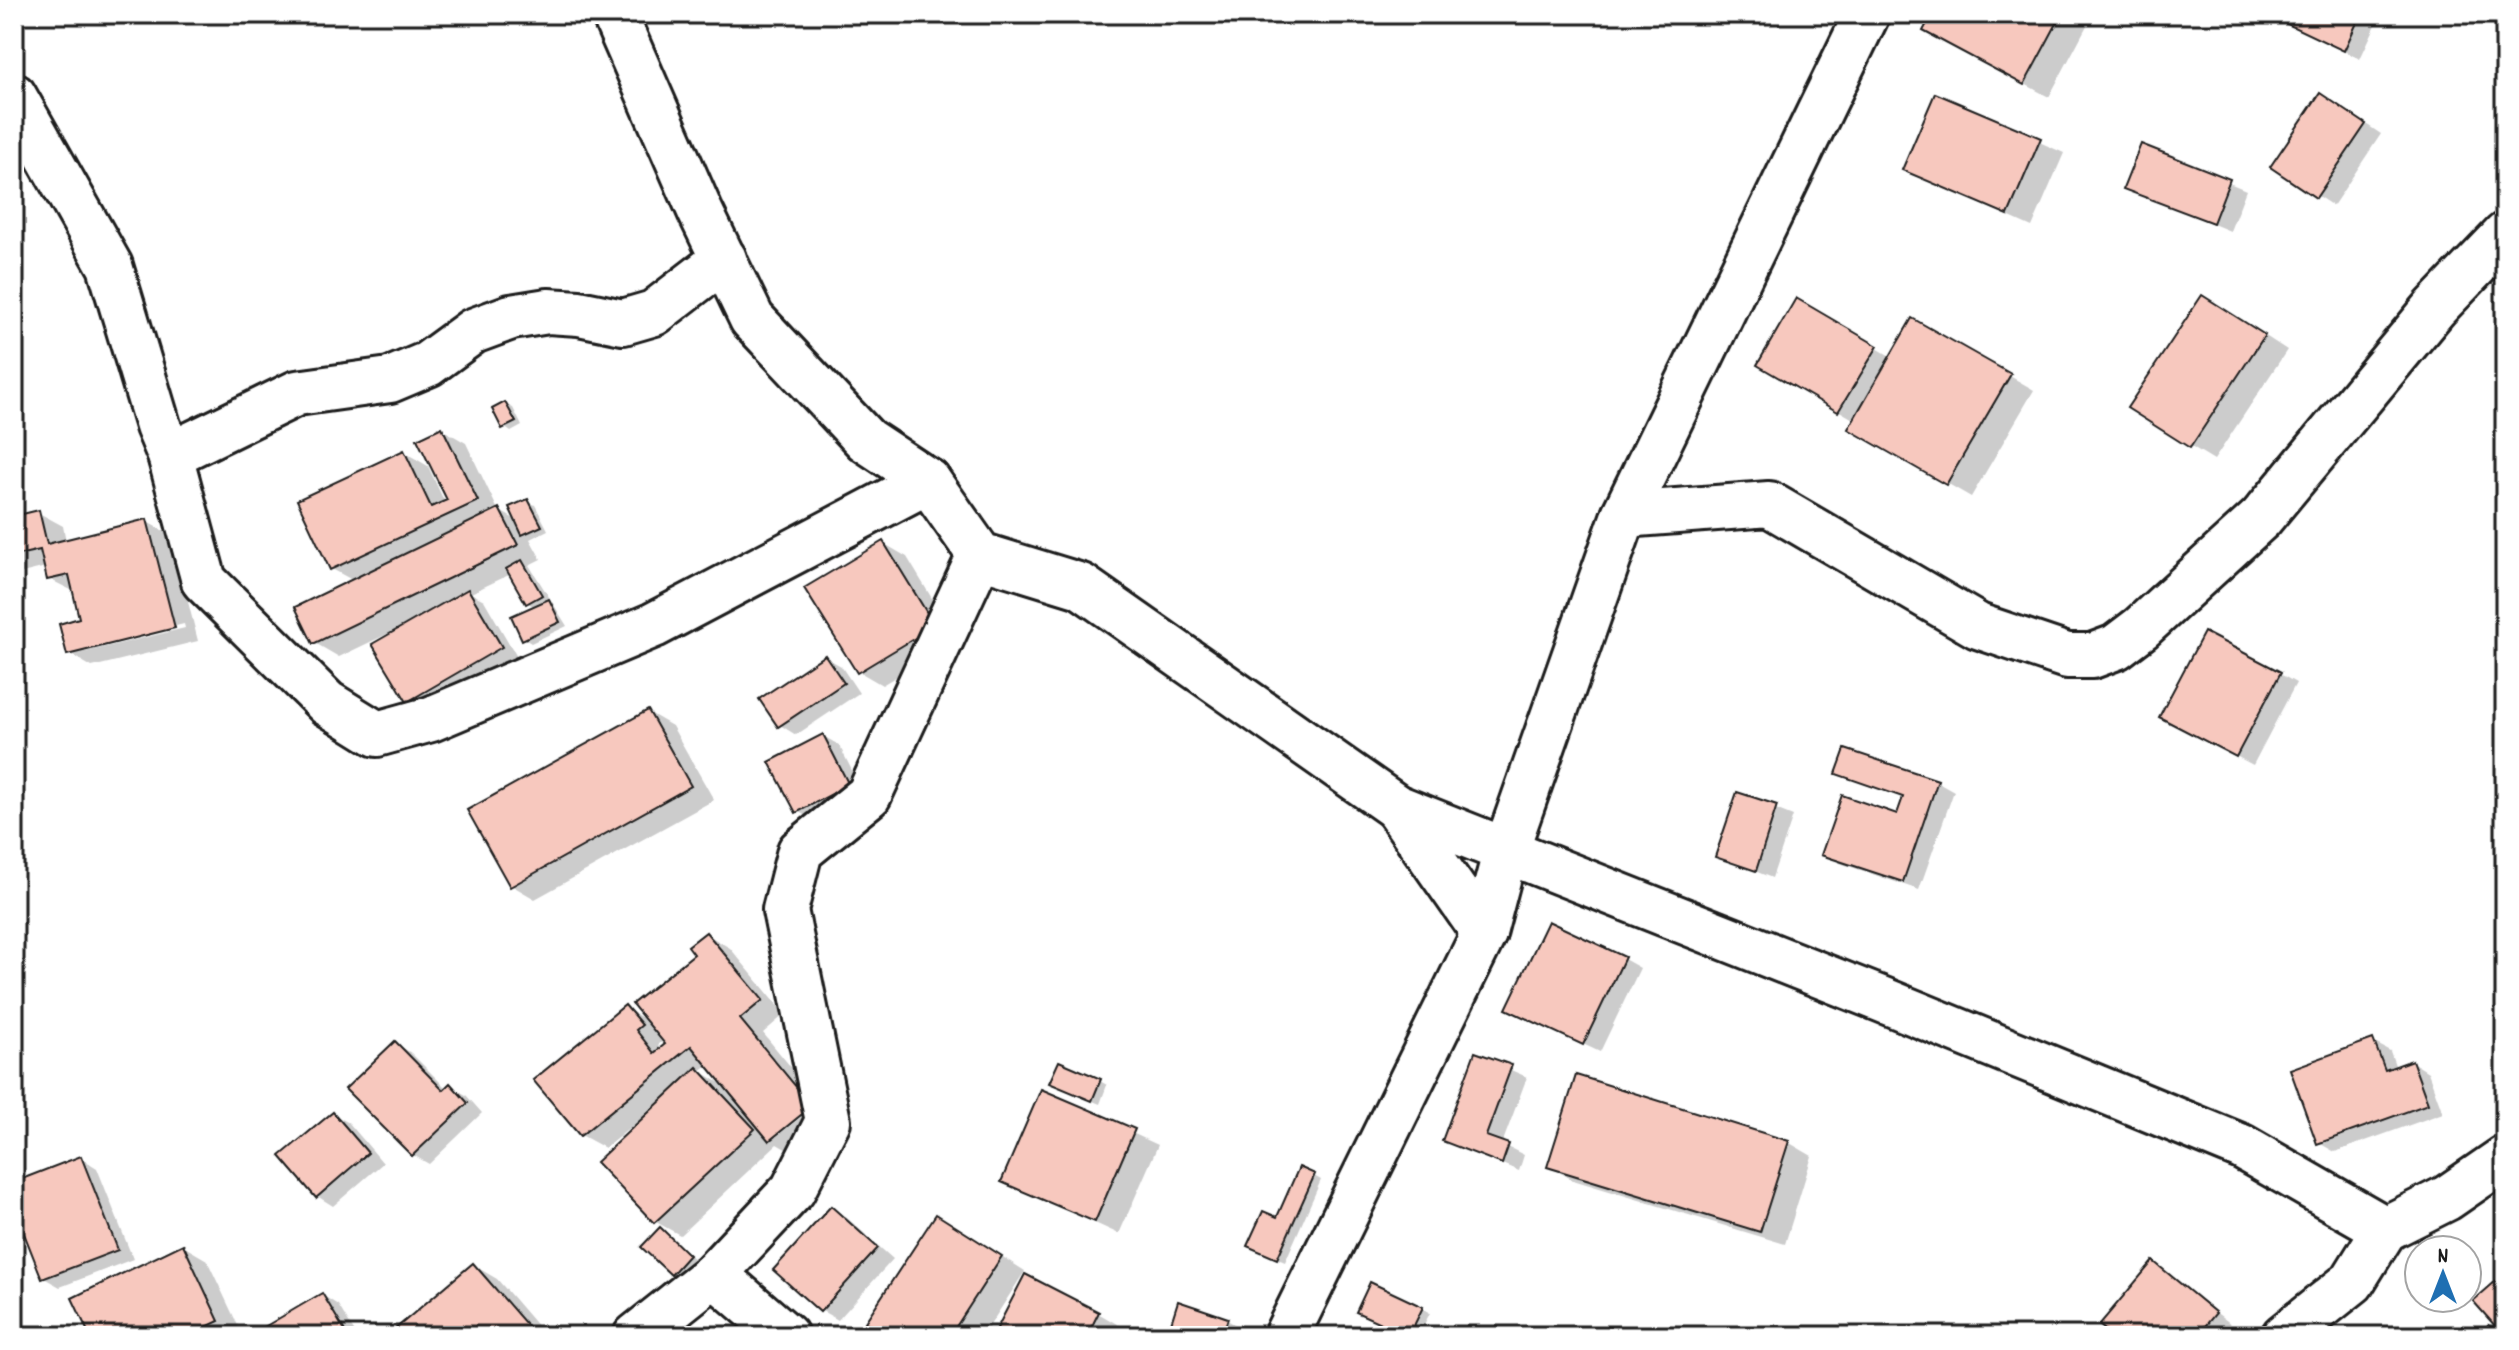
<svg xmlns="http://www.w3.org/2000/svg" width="2519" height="1350" viewBox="0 0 2519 1350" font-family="Dekko,sans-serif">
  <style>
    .shadow { fill: #0003; fill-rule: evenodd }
    .building { fill: #f7c8be; stroke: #1c1c1c; stroke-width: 2 }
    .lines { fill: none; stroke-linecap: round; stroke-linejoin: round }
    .street-casing { stroke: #1c1c1c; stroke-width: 50 }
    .street { stroke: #fff; stroke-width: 44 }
  </style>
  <rect width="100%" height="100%" fill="#fff"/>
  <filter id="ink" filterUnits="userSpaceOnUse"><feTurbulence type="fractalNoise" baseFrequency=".0125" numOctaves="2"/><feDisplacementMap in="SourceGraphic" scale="16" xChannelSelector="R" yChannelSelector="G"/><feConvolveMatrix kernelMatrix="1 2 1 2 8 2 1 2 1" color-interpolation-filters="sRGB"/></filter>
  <g filter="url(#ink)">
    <!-- shadow -->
    <g class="shadow">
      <path d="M1934,14H2093L2049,97L1949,44Z"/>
      <path d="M2268,14H2381L2360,59Z"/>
      <path d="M1936,96L2064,153L2032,227L1905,170Z"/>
      <path d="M2337,105L2381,134L2333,206L2273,167Z"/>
      <path d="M2142,147L2246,190L2230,231L2125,188Z"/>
      <path d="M1797,301L1892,357L1913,320L2034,390L1971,497L1851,428L1855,420L1759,364Z"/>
      <path d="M2227,311L2287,350L2214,460L2191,446Z"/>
      <path d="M505,404L513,408L522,426L511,432L504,427Z"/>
      <path d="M442,429L466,443L498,510L518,521L528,501L535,505L548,530L530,539L541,559L529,565L567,626L531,643L523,638L535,607L528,603L511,574L471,593L484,600L517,657L424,710L408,701L387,634L339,657L315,643L354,581L332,569L404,452L428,466L445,503L450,501Z"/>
      <path d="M39,513L63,526L66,541L147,522L171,535L198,641L92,667L68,653L82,620L75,592L49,579L46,567L14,575V519ZM184,624L185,628L85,652V648Z"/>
      <path d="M883,543L907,557L957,640L882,685L858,671Z"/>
      <path d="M825,657L841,666L859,693L796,735L780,725Z"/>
      <path d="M2280,674L2296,683L2253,765L2178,726Z"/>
      <path d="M648,712L672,726L714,800L535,899L511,885Z"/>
      <path d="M823,736L839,745L864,794L814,820L797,811Z"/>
      <path d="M1846,751L1938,782L1954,791L1919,890L1840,863L1824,854L1898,817L1904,799L1838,773Z"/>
      <path d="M1738,794L1793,816L1772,878L1718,856Z"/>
      <path d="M706,934L730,948L785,1014L763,1033L817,1099L774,1135L776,1137L820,1102L794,1154L777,1144L680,1235L656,1222L599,1162L633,1129L631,1127L605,1148L581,1135L625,1008L648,1021L697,954ZM664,1040L668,1044L662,1049L658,1045ZM708,1065L725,1086L700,1071Z"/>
      <path d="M1624,959L1640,968L1600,1052L1525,1017Z"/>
      <path d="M2373,1042L2390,1051L2396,1068L2412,1062L2428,1072L2443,1113L2335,1152L2319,1143Z"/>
      <path d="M395,1043L411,1053L447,1089L450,1086L466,1095L482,1113L429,1164L413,1155Z"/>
      <path d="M1476,1055L1527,1077L1502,1144L1524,1155L1519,1171L1444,1140Z"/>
      <path d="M1100,1081L1107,1085L1100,1104L1059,1087Z"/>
      <path d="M1042,1091L1158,1145L1119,1234L1003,1181Z"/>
      <path d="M333,1114L349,1123L383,1163L333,1206L317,1196Z"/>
      <path d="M1788,1142L1812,1156L1785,1244L1573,1180L1549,1166Z"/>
      <path d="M81,1158L97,1168L133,1259L60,1287L44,1278L14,1203V1184Z"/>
      <path d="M1314,1176L1321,1180L1285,1262L1257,1250Z"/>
      <path d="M831,1209L847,1218L893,1259L838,1320L822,1311L776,1270Z"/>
      <path d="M660,1229L695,1260L679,1278L672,1274Z"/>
      <path d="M960,1230L1025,1271L983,1336H890Z"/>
      <path d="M183,1246L207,1260L242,1334L93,1336Z"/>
      <path d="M2153,1264L2231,1324L2221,1336H2116Z"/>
      <path d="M473,1265L497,1279L546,1336H390Z"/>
      <path d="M322,1295L338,1305L357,1336H253Z"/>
      <path d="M1422,1308L1430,1313L1418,1336H1409L1366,1316Z"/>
      <path d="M1098,1313L1122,1327L1117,1336H996Z"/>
      <path d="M1227,1320L1243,1329L1241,1336H1169Z"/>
    </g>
    <!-- building -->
    <g class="building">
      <path d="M1932,14H2062L2024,85L1923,31Z"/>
      <path d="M2266,14H2361L2344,51Z"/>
      <path d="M1935,93L2041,138L2008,215L1902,170Z"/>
      <path d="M2320,93L2366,124L2316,198L2270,167Z"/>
      <path d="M2141,144L2230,179L2213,223L2123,189Z"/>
      <path d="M2202,295L2265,335L2190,448L2127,408Z"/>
      <path d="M1796,298L1878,346L1838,412L1757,365Z"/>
      <path d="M1912,318L2011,374L1946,485L1848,429Z"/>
      <path d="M505,402L516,422L502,429L492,409Z"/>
      <path d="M442,427L478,501L330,570L297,500L404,450L431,507L447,500L417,439Z"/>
      <path d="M528,499L542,526L522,535L509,507Z"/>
      <path d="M499,508L518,545L313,644L295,607Z"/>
      <path d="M39,510L47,544L147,519L175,628L67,655L59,624L79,618L69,575L47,580L40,550L14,556V516Z"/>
      <path d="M883,541L935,626L857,673L804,588Z"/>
      <path d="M522,560L542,595L526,604L506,569Z"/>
      <path d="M468,589L502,647L407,702L372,644Z"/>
      <path d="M549,599L560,622L522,640L511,616Z"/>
      <path d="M2204,632L2281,672L2236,757L2159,717Z"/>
      <path d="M825,655L844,683L778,727L759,699Z"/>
      <path d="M648,710L691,786L510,887L467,810Z"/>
      <path d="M823,734L849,785L796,813L769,762Z"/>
      <path d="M1845,749L1938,780L1903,882L1821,855L1842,795L1897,814L1903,797L1836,774Z"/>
      <path d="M1737,792L1777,805L1756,871L1715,857Z"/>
      <path d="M1548,921L1625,957L1583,1045L1506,1009Z"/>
      <path d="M706,932L763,1000L740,1019L812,1106L769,1141L691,1046L580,1136L533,1080L625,1005L642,1025L636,1030L654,1053L665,1044L632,1004L694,954L688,946Z"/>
      <path d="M2373,1039L2385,1070L2412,1060L2428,1104L2317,1144L2290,1069Z"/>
      <path d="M395,1041L443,1090L450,1083L468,1103L412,1156L345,1089Z"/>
      <path d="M1475,1052L1512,1065L1486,1136L1509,1144L1502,1164L1442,1141Z"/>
      <path d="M1059,1061L1101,1079L1092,1101L1049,1083Z"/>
      <path d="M697,1067L755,1129L654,1223L596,1162Z"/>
      <path d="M1576,1075L1789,1141L1760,1232L1547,1167Z"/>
      <path d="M1041,1089L1135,1129L1095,1222L1001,1182Z"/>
      <path d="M333,1112L368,1153L316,1198L280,1156Z"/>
      <path d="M81,1156L118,1250L42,1279L14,1208V1182Z"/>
      <path d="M1299,1167L1315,1174L1277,1259L1247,1246L1263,1211L1277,1217Z"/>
      <path d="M831,1206L878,1248L820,1312L773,1270Z"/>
      <path d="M936,1214L1002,1256L950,1336H887L865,1322Z"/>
      <path d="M660,1227L689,1255L671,1275L641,1247Z"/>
      <path d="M183,1244L219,1321L187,1336H90L72,1298Z"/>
      <path d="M2153,1261L2216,1313L2197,1336H2113L2099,1325Z"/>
      <path d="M473,1263L533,1332L528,1336H387Z"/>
      <path d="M2505,1273V1336H2504L2473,1301Z"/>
      <path d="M1025,1274L1099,1312L1087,1336H993Z"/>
      <path d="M1370,1282L1423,1307L1409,1336L1356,1312Z"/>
      <path d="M322,1293L346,1333L249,1336Z"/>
      <path d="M1178,1301L1228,1318L1222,1336H1167Z"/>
      <path d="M2488,1325L2499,1336H2478Z"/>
    </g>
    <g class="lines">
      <!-- street casing -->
      <g class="street-casing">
        <g id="street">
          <path d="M614,14L700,211L752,319L866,440L928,481L980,555L1081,586L1396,807L1883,1000L2242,1147L2385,1229L2447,1198L2505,1158"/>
          <path d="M14,96L110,266L158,426L170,455L204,581L327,703L377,734L431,719L654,625L928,481"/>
          <path d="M170,455L297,393L390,380L428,364L473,331L511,317L548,311L579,313L623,322L654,313L724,259"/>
          <path d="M1624,515L1769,504L1978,626L2067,656H2092L2116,647L2141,628L2261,518L2435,308L2505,235"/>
          <path d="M1396,807L1484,933"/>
          <path d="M714,1274L786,1336"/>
          <path d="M636,1336L714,1274L793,1190L828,1121L785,910L800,851L869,795L980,555"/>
          <path d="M1286,1336L1484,933L1505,853L1624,515L1867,14"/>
          <path d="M2284,1336L2352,1282L2385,1229"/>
        </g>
      </g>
      <!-- street -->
      <use href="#street" class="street"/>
    </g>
  </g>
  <!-- margin -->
  <rect width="2519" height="1350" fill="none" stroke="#fff" stroke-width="48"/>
  <rect x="24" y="24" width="2471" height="1302" fill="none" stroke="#1c1c1c" stroke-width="3" filter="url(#ink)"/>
  <!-- north arrow -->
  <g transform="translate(2443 1274)"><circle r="38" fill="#ffffff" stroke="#a4a4a4" stroke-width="2"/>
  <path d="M0-6L14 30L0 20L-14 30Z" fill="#1f6fb2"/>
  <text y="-12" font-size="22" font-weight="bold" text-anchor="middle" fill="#1c1c1c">N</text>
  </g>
</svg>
